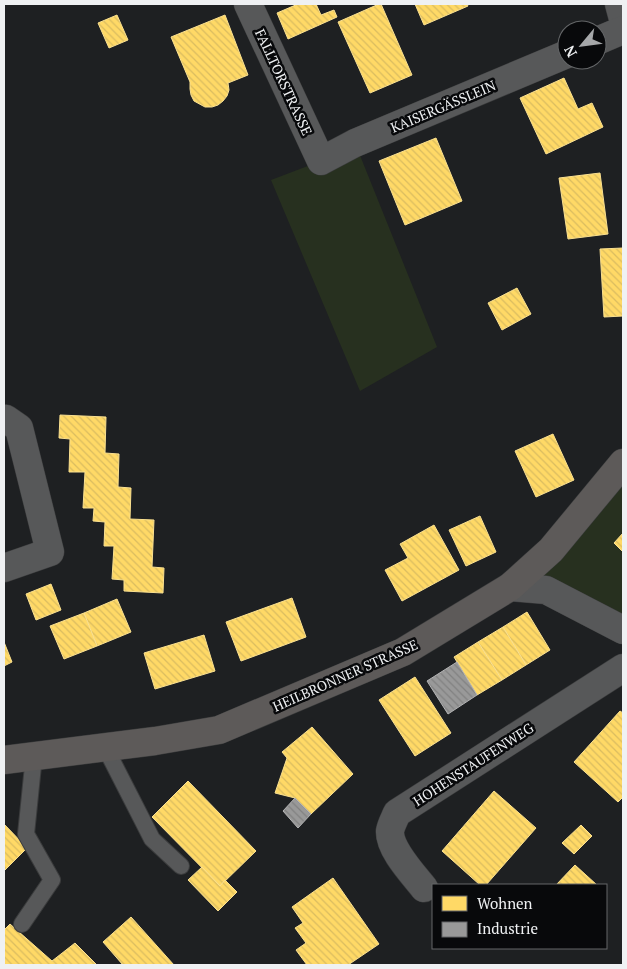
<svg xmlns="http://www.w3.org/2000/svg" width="627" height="969" viewBox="0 0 627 969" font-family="'PT Serif',serif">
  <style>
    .green { fill: #27301f }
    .homes { fill: url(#homes-back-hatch); stroke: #fae090 }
    .industry { fill: url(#industry-back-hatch); stroke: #b3b3b4 }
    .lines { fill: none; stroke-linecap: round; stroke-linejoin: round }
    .lane-casing { stroke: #3b3c3d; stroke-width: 18 }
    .street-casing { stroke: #3b3c3d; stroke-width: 29 }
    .secondary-casing { stroke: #3b3c3d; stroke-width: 29 }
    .lane { stroke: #575859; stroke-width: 16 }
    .street { stroke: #575859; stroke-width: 28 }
    .secondary { stroke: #5d5a59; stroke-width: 28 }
    .labels { text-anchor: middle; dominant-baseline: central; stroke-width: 5; stroke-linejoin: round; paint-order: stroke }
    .street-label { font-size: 14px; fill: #eff1f3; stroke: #08090b }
  </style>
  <defs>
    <pattern id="homes-back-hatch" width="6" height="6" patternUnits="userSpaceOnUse" patternTransform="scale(1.25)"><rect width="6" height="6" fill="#ffd966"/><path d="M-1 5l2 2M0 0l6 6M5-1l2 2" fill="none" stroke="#dabc60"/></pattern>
    <pattern id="industry-back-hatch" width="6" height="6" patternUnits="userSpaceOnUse" patternTransform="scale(1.25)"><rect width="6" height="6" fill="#999"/><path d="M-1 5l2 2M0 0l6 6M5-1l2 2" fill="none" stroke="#818181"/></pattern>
  </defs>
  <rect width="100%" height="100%" fill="#1e2022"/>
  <!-- green -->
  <g class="green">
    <path d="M355,143L437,347L360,391L271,180L321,161Z"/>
    <path d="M623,463V630L510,587Z"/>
  </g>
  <!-- homes -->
  <g class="homes">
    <path d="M298,4H316L321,15L334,10L337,17L288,39L277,13Z"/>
    <path d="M379,4H381L412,75L370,93L338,22Z"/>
    <path d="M415,4H467L468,6L424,25Z"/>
    <path d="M117,15L128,40L109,48L98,23Z"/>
    <path d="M225,15L248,75L228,83L229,90L227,96L223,101L218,105L212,107H205L194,101L191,95L190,89V82L171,37Z"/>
    <path d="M564,78L578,109L592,103L603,127L546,154L520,98Z"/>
    <path d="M436,138L462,201L405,225L379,161Z"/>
    <path d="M600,173L608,234L568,239L559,178Z"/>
    <path d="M623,248V316L604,317L600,249Z"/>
    <path d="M517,288L531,314L502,330L488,303Z"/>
    <path d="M60,415L106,417L105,453L119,454L118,487L131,488L130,519L154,520L152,567L164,568L163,593L124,591V580L112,579L114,546H104L105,522L93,521L94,508H83L85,472H69L70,439L59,438Z"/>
    <path d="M553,434L574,480L536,497L515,451Z"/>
    <path d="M480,516L496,552L466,566L449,530Z"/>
    <path d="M434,525L459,570L402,601L385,570L408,558L400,544Z"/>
    <path d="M623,533V549L622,551L614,543Z"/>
    <path d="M51,584L61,610L36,620L26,594Z"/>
    <path d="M292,598L306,637L241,661L226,622Z"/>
    <path d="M117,599L131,632L97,646L84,613Z"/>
    <path d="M527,612L550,650L526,665L503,627Z"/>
    <path d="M84,613L97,646L64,659L50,626Z"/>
    <path d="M503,627L526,665L502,680L478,642Z"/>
    <path d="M204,635L215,671L155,689L144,653Z"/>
    <path d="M4,642L12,662L4,666Z"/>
    <path d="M478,642L502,680L477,695L454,657Z"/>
    <path d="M415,677L451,733L415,756L379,700Z"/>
    <path d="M620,711L623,713V797L618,802L574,762Z"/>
    <path d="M312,727L353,774L311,814L295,798L275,793L287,758L282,752Z"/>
    <path d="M188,781L256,851L220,886L152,817Z"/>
    <path d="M494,791L536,828L486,885H480L442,851Z"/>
    <path d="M4,824L27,848L4,871Z"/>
    <path d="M581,825L592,836L574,854L562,843Z"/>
    <path d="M575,865L597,885H556Z"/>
    <path d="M202,867L220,886L225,880L237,892L218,911L188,880Z"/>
    <path d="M333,878L379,944L348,965H307L296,950L306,943L295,928L303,923L292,907Z"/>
    <path d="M131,917L174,965H123L103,942Z"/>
    <path d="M10,924L52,961L75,943L96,964L94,965H4V930Z"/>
  </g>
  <!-- industry -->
  <g class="industry">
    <path d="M457,662L477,695L448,714L427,681Z"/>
    <path d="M295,798L311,814L298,828L283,811Z"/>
  </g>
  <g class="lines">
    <!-- lane casing -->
    <g class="lane-casing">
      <g id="lane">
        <path d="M105,747L152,839L181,866"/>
        <path d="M22,924L52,880L26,834L34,756"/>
      </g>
    </g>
    <!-- street casing -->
    <g class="street-casing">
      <g id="street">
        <path d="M248,4L321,161L355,143L567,54"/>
        <path d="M619,4L623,19"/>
        <path d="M597,41L623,30"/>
        <path d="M4,420L6,419L19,428L50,552L4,568"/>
        <path d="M510,587L546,590L623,630"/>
        <path d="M424,888C413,874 389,849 390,831C391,825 395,818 397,813L623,668"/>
      </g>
    </g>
    <!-- secondary casing -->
    <g class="secondary-casing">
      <path id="secondary" d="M4,760L155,741L219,730L403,652L510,587L551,550L623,463"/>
    </g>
    <!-- lane -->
    <use href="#lane" class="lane"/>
    <!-- street -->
    <use href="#street" class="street"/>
    <!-- secondary -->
    <use href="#secondary" class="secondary"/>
  </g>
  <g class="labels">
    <!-- street labels -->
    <g class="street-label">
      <text transform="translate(284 82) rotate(65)">FALLTORSTRASSE</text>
      <text transform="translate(443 106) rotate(-23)">KAISERGÄSSLEIN</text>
      <text transform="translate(345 675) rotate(-24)">HEILBRONNER STRASSE</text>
      <text transform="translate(473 764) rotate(-33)">HOHENSTAUFENWEG</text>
    </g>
  </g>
  <!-- border -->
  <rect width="627" height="969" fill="none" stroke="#eff1f3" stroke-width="10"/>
  <!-- legend -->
  <rect x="432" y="884" width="175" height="65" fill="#08090b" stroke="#646668"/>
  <rect x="442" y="896" width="25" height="15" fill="#ffd966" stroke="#646668"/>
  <text x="477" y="909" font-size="15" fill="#eff1f3">Wohnen</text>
  <rect x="442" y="922" width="25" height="15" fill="#999999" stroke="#646668"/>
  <text x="477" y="934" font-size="15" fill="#eff1f3">Industrie</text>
  <!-- north arrow -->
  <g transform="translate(582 45) rotate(241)"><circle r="24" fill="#08090b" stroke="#646668"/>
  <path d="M0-4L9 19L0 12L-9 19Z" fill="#a6a8aa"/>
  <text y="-8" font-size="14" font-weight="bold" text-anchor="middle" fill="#eff1f3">N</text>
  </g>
</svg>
